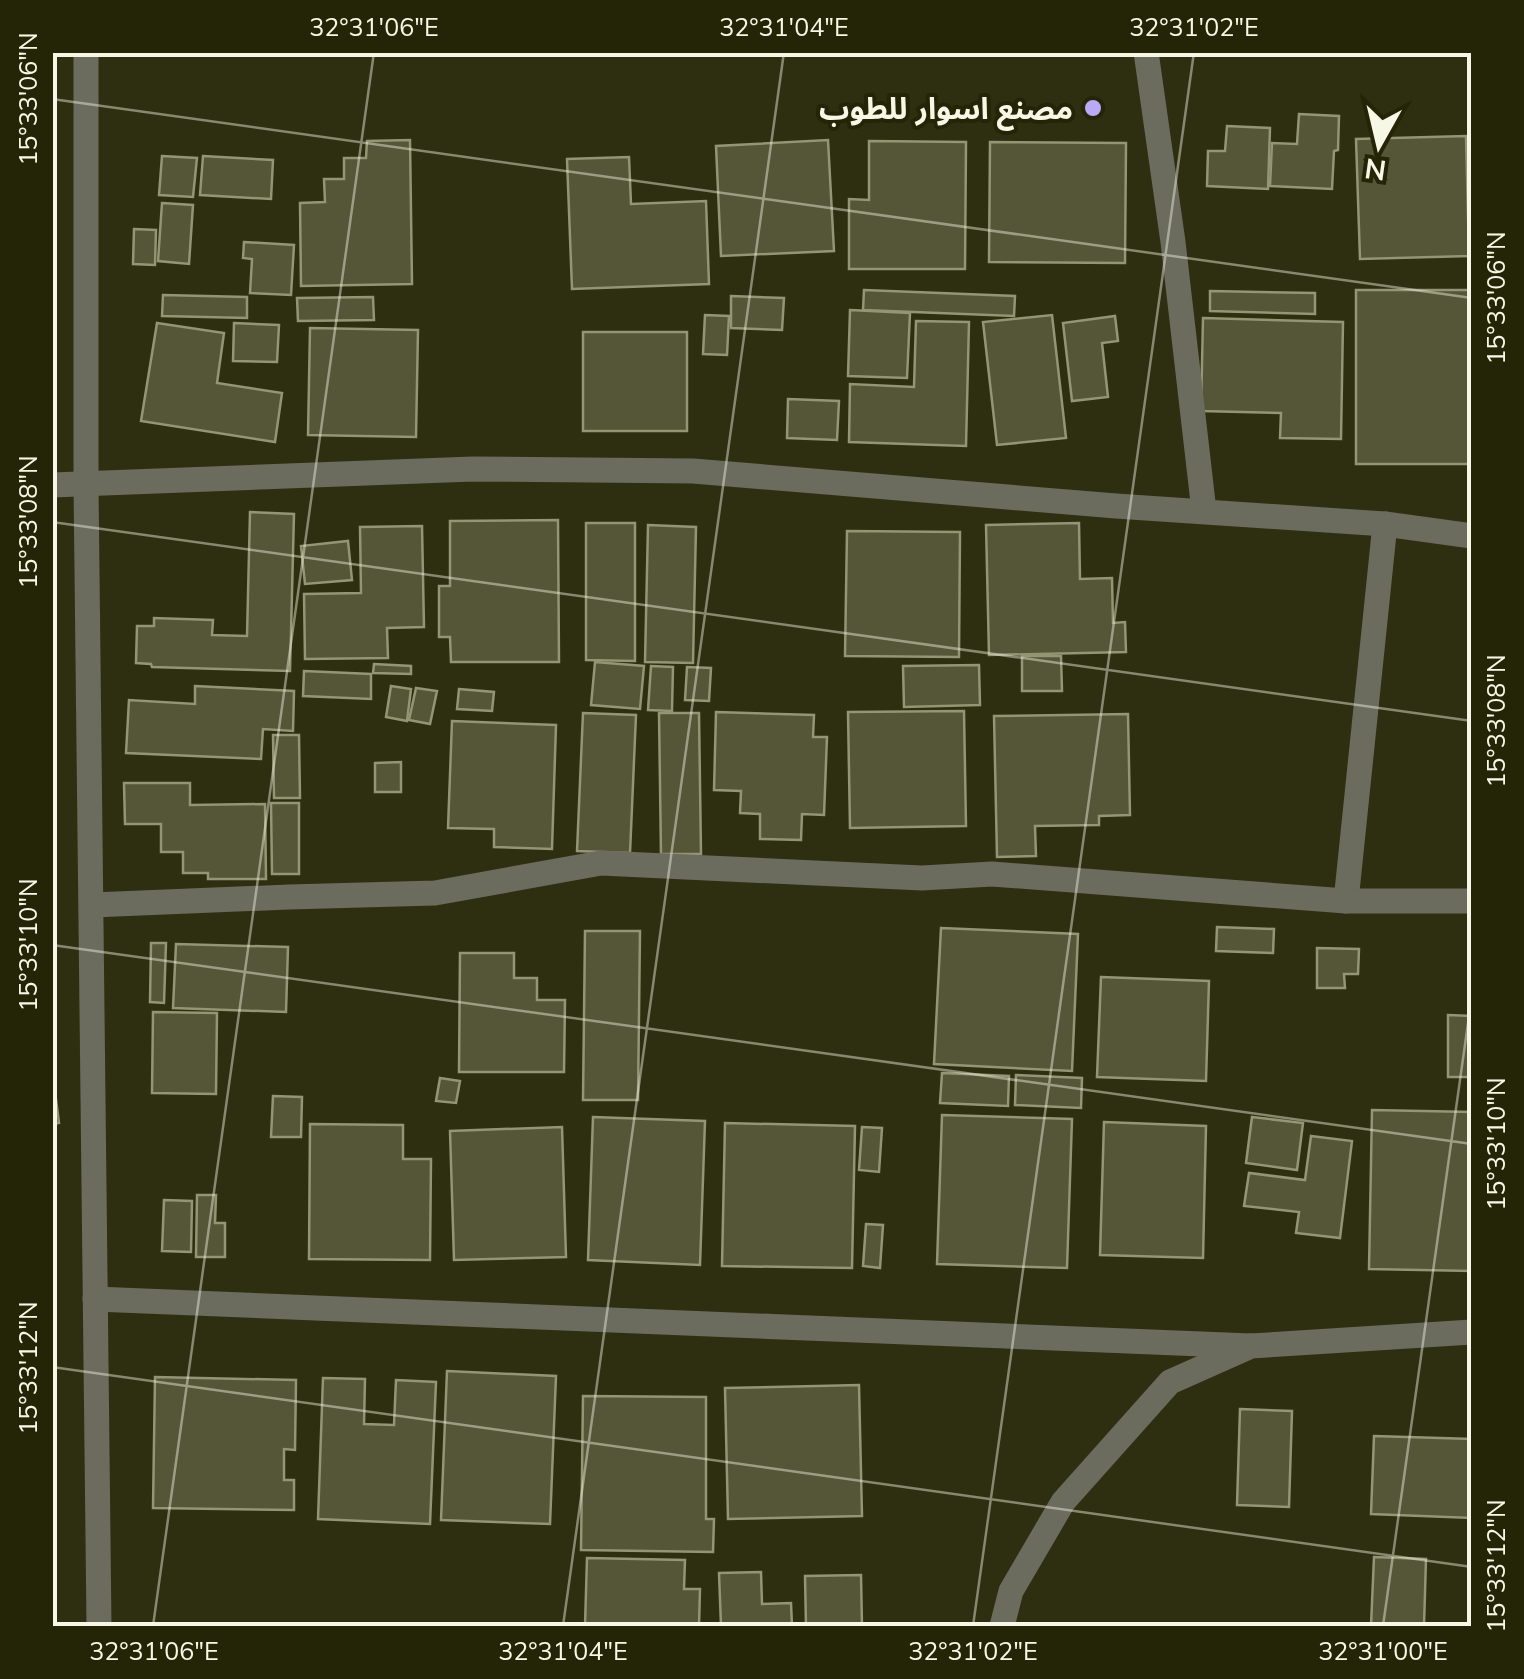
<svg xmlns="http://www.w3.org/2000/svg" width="1524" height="1679" viewBox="0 0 1524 1679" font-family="Mulish,'Noto Sans Arabic',sans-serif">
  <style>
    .building { fill: #555537; stroke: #949575; stroke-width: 2.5 }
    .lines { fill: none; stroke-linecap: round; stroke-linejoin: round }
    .street { stroke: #6b6b5e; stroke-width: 25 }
    .ticks { fill: none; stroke: #f6f7e5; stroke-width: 2.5; stroke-opacity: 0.45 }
    .poi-dot { fill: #baaaf6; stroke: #242407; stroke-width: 4 }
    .labels { text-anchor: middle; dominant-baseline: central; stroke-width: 8; stroke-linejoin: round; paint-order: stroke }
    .poi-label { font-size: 30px; font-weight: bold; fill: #f6f7e5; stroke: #242407; text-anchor: end }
    .neatline { fill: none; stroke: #f6f7e5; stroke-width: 4 }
    .ticks-label { font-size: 25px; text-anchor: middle; fill: #f6f7e5 }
  </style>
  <rect width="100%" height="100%" fill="#2e2e11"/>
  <!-- building -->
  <g class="building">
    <path d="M1299,114L1339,116L1338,150L1334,151L1332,189L1270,186L1272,143L1297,144Z"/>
    <path d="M1227,126L1270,128L1268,189L1207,186L1208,151H1225Z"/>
    <path d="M1466,136L1469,256L1360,259L1356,139Z"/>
    <path d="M410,140L412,284L301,286L300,203L325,202L324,179H344V158H366L367,141Z"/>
    <path d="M828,140L834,251L721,256L716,146Z"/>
    <path d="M869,141L966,142L965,269H849V199L869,200Z"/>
    <path d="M990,142L1126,143L1125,263L989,262Z"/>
    <path d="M162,156L197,158L193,197L159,195Z"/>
    <path d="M203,156L273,160L271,199L200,195Z"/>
    <path d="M629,157L631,204L706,201L709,284L572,289L567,159Z"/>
    <path d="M162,203L193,205L189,264L158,261Z"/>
    <path d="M134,229L156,230L155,265L133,264Z"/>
    <path d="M244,242L294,245L291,295L250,293L252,259L243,258Z"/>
    <path d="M864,290L1015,296L1014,316L863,310Z"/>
    <rect x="1356" y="290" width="116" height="174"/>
    <path d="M1210,291L1315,293V314L1210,311Z"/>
    <path d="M163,295L247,297V318L162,316Z"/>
    <path d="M731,296L784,298L782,330L731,328Z"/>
    <path d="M373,297L374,320L298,321L297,298Z"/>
    <path d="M850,310L910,313L907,378L848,376Z"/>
    <path d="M705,315L729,316L727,355L703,354Z"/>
    <path d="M1052,315L1066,438L997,445L983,322Z"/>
    <path d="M1115,316L1118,341L1102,343L1108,397L1072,401L1063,323Z"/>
    <path d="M1203,318L1343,322L1341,439L1280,438L1281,413L1201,411Z"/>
    <path d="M916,321L969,322L966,446L849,442L850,384L914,387Z"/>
    <path d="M157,323L224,333L217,383L282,393L275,442L141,421Z"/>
    <path d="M234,323L279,325L277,362L233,361Z"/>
    <path d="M310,328L418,330L416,437L308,435Z"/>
    <rect x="583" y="332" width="104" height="99"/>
    <path d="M788,399L839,401L837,440L787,438Z"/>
    <path d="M250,512L294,514L290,671L152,667L151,664L136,663L137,626H154V618L213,620L212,635L247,636Z"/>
    <path d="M558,520L559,662H451L450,637H439V586H450V521Z"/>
    <path d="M586,523H635V661L586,660Z"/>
    <path d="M1079,523L1080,579L1112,578L1113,623L1125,622L1126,652L989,655L986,525Z"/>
    <path d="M648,525L696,527L693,663L645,662Z"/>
    <path d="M422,526L424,627L387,628L388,658L305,659L304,594L361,593L360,527Z"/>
    <path d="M847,531L960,532L959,657L845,656Z"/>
    <path d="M348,541L352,580L305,584L301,546Z"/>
    <path d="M1022,656H1061L1062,691H1022Z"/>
    <path d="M595,662L644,666L640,709L591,705Z"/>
    <path d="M374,664L411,666V674L373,673Z"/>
    <path d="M979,665L980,705L904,707L903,666Z"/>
    <path d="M651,666L673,667L672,711L648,710Z"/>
    <path d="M687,667L711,668L709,701L685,700Z"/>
    <path d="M304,671L371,674V699L303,696Z"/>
    <path d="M195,686L294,691L293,731L263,729L261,759L126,753L129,700L195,704Z"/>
    <path d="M391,686L411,689L407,721L386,717Z"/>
    <path d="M416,688L437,691L430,724L409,720Z"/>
    <path d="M459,689L494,692L492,711L457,709Z"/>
    <path d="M964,711L966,826L850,828L848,712Z"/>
    <path d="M716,712L814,715L813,737H827L824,815L802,814L801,840L760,839V814L740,813L741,791L714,790Z"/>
    <path d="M583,713L636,715L630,853L577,851Z"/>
    <path d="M659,713H699L701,854H661Z"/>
    <path d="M1128,714L1130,815L1099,816V825L1035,826L1036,856L997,857L994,716Z"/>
    <path d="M452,721L556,725L552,849L494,847V829L448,828Z"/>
    <path d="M273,735H299L300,798H274Z"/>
    <path d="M401,762V792H375V763Z"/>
    <path d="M124,783H190V805L265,804L266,879H208V873H183V852H161V824H125Z"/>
    <path d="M271,803H299V874H272Z"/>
    <path d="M1217,927L1274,929L1273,953L1216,951Z"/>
    <path d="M941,928L1078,934L1072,1071L934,1064Z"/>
    <path d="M585,931H640L638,1100H583Z"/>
    <path d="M151,943H166L164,1003L150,1002Z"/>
    <path d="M176,944L288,947L286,1012L173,1008Z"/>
    <path d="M1317,948L1359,949L1358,974H1344L1345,988H1317Z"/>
    <path d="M460,953H514V978H537V1000H565L564,1072H459Z"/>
    <path d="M1101,977L1209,981L1206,1081L1097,1077Z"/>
    <path d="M153,1012L217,1013L216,1094L152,1093Z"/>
    <path d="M1448,1015L1472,1016V1077H1448Z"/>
    <path d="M52,1068L59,1123L52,1124Z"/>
    <path d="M942,1073L1009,1076L1008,1106L940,1103Z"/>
    <path d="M1016,1075L1082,1078L1081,1108L1015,1105Z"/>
    <path d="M440,1078L460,1081L456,1103L436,1101Z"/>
    <path d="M273,1096L302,1097L301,1137H271Z"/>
    <path d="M1372,1110L1472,1112V1271L1369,1269Z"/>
    <path d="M942,1115L1072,1119L1067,1268L937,1264Z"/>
    <path d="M593,1117L705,1121L700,1265L588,1260Z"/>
    <path d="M1252,1117L1303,1123L1297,1170L1246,1163Z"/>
    <path d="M1104,1122L1206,1126L1203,1258L1100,1255Z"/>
    <path d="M725,1123L855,1126L852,1268L722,1266Z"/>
    <path d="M310,1124L403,1125V1159H431L430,1260L309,1259Z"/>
    <path d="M562,1127L566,1257L454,1260L450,1131Z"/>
    <path d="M862,1127L882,1128L879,1172L859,1170Z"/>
    <path d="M1311,1136L1352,1141L1340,1238L1296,1233L1299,1212L1244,1206L1249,1173L1305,1180Z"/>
    <path d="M197,1195H216L215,1223H225V1257H196Z"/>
    <path d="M164,1200L192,1201L191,1252L162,1251Z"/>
    <path d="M866,1224L883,1225L880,1268L863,1266Z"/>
    <path d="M447,1371L556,1376L550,1524L441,1520Z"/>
    <path d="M155,1377L296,1380L295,1450L284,1449V1480H294V1510L153,1508Z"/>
    <path d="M323,1378L365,1379L364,1424L394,1425L396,1380L436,1382L430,1524L318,1519Z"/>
    <path d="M859,1385L862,1516L728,1519L725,1388Z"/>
    <path d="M583,1396L706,1397V1519H714L713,1552L581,1550Z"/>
    <path d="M1240,1409L1292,1411L1289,1507L1237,1505Z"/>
    <path d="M1374,1436L1472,1439V1518L1371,1514Z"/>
    <path d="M1374,1557L1426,1559L1424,1626H1371Z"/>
    <path d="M587,1558L685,1560L684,1589H700L699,1626H585Z"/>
    <path d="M761,1572L762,1604L791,1603L792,1626H721L719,1573Z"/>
    <path d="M861,1575L862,1626H806L805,1576Z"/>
  </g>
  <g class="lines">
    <!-- street -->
    <g class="street">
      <path d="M86,52V484L99,1626"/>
      <path d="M1146,52L1173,242L1204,511"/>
      <path d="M52,485L473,469L693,471L1116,506L1385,524L1472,536"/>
      <path d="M1346,901L1385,524"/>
      <path d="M92,905L289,897L435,893L601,863L922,878L992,874L1346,901H1472"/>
      <path d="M95,1299L1251,1346"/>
      <path d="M1002,1626L1011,1591L1063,1502L1170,1382L1251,1346L1472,1332"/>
    </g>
  </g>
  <!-- ticks -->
  <path class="ticks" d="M52,99L1472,298M52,522L1472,721M52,945L1472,1144M52,1367L1472,1567M153,1626L374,52M563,1626L784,52M973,1626L1194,52M1383,1626L1472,995"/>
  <!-- markers -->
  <circle class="poi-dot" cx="1093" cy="108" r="10"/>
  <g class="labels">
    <!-- poi labels -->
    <g class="poi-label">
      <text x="1073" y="108">مصنع اسوار للطوب</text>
    </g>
  </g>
  <!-- border -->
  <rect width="1524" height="1679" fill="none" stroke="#242407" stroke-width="110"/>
  <!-- north arrow -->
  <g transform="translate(1379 145) rotate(188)" stroke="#242407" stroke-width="8" paint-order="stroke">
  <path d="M0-8L18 38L0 25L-18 38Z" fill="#f6f7e5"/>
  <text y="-15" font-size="28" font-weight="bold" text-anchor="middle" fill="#f6f7e5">N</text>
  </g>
  <rect x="55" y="55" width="1414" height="1569" class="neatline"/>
  <g class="ticks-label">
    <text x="374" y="36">32°31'06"E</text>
    <text x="784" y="36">32°31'04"E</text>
    <text x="1194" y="36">32°31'02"E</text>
    <text transform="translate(28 99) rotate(-90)" y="9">15°33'06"N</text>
    <text transform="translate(1496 298) rotate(-90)" y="9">15°33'06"N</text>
    <text transform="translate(28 522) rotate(-90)" y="9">15°33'08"N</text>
    <text transform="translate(1496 721) rotate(-90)" y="9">15°33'08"N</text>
    <text transform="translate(28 945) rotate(-90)" y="9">15°33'10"N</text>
    <text transform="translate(1496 1144) rotate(-90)" y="9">15°33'10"N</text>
    <text transform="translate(28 1368) rotate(-90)" y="9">15°33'12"N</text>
    <text transform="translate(1496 1566) rotate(-90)" y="9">15°33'12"N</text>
    <text x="154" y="1660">32°31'06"E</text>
    <text x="563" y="1660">32°31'04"E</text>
    <text x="973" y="1660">32°31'02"E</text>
    <text x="1383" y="1660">32°31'00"E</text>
  </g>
</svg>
